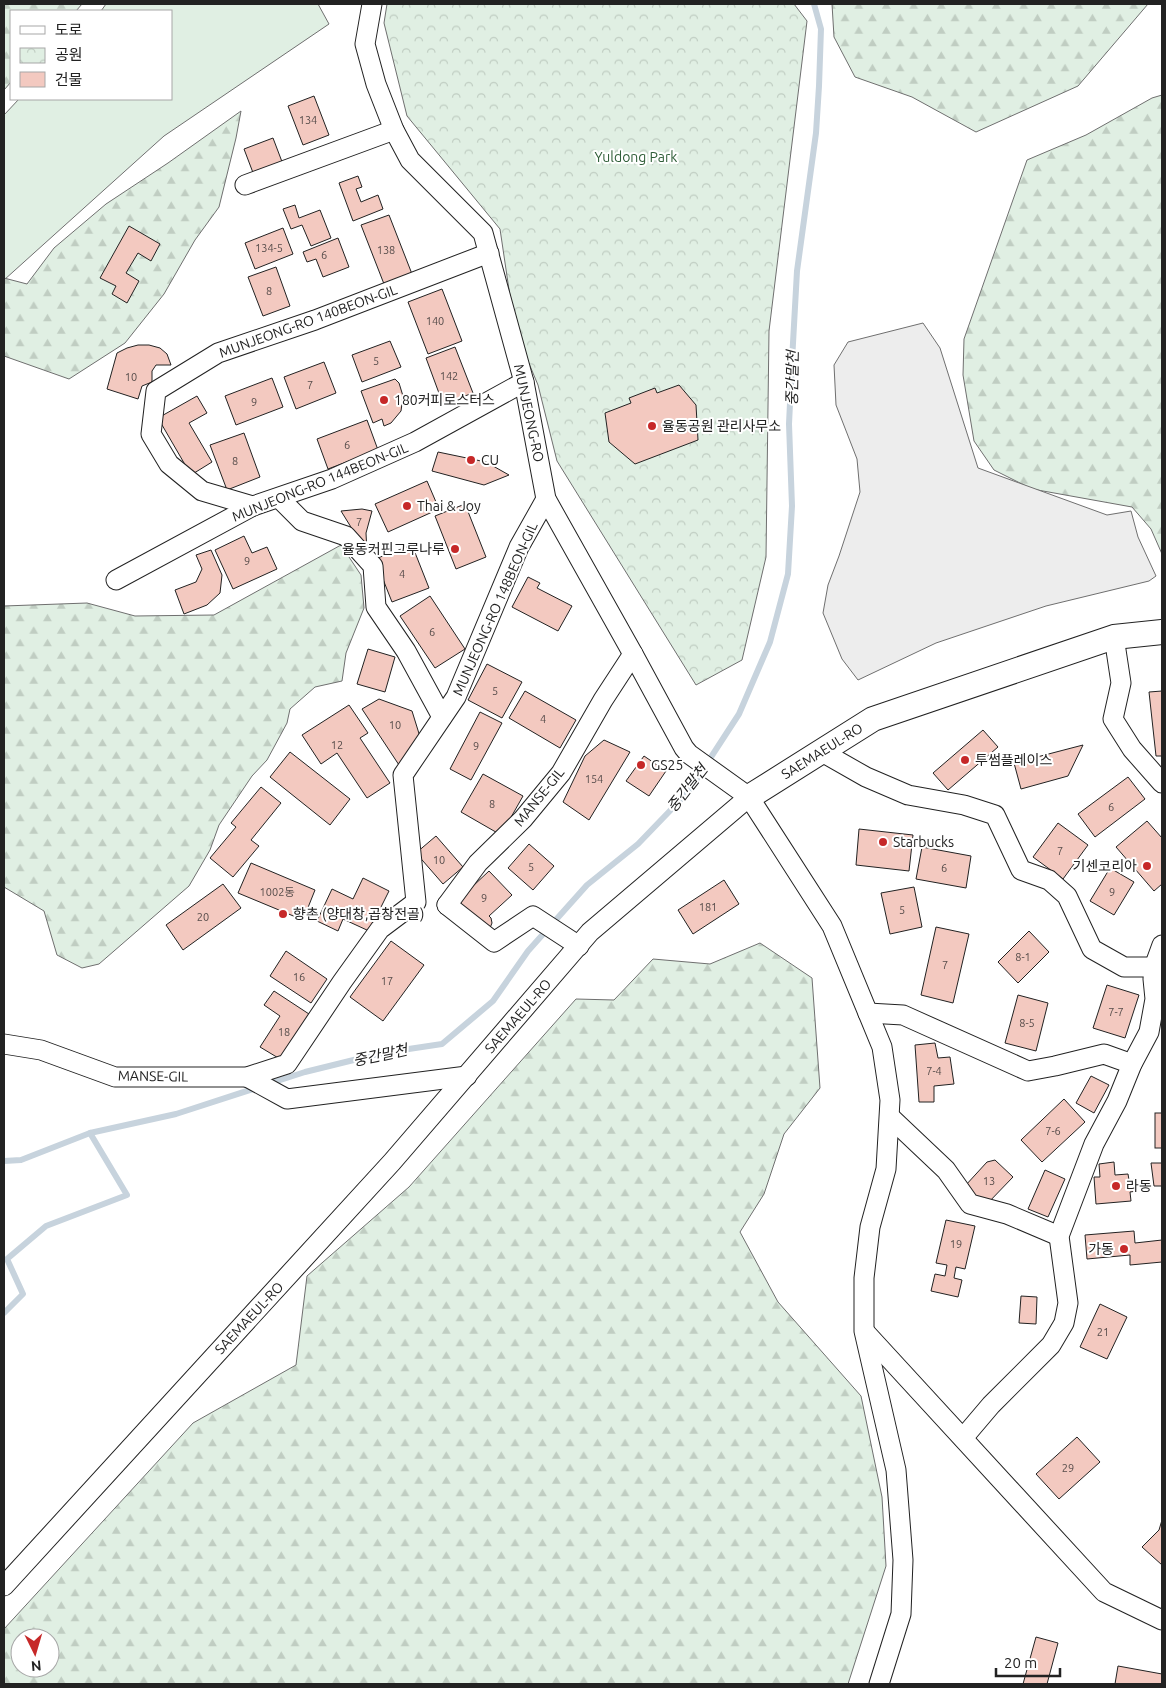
<svg xmlns="http://www.w3.org/2000/svg" width="1166" height="1688" viewBox="0 0 1166 1688" font-family="Ubuntu,'Noto Sans KR',sans-serif">
  <style>
    .grass { fill: #e0efe3; stroke: #6f6f6f }
    .forest { fill: url(#forest-firs); stroke: #6f6f6f; fill-rule: evenodd }
    .park { fill: url(#park-crowns); stroke: #6f6f6f }
    .parking { fill: #ededed; stroke: #6f6f6f }
    .lines { fill: none; stroke-linecap: round; stroke-linejoin: round }
    .stream { stroke: #c7d3dd; stroke-width: 6 }
    .building { fill: #f3c9c0; stroke: #222 }
    .minor-casing { stroke: #222; stroke-width: 21 }
    .tertiary-casing { stroke: #222; stroke-width: 26 }
    .minor { stroke: #fff; stroke-width: 19 }
    .tertiary { stroke: #fff; stroke-width: 24 }
    .poi-dot { fill: #c62828; stroke: #fff; stroke-width: 2 }
    .labels { text-anchor: middle; dominant-baseline: central; stroke-width: 4; stroke-linejoin: round; paint-order: stroke }
    .number-label { font-size: 11px; fill: #564c4a }
    .park-label { font-size: 14px; fill: #2f5e38; stroke: #fff }
    .street-label { font-size: 14px; fill: #222; stroke: #fff }
    .poi-label { font-size: 14px; fill: #222; stroke: #fff; text-anchor: start }
    .water-label { font-size: 15px; font-style: italic; fill: #222; stroke: #fff }
  </style>
  <defs>
    <pattern id="forest-firs" width="22" height="20" patternUnits="userSpaceOnUse" patternTransform="scale(1.25)"><rect width="22" height="20" fill="#e0efe3"/><path d="M5 1l3.5 6h-7zM16 11l3.5 6h-7z" fill="#c0cdc2"/></pattern>
    <pattern id="park-crowns" width="20" height="18" patternUnits="userSpaceOnUse" patternTransform="scale(1.25)"><rect width="20" height="18" fill="#e0efe3"/><path d="M2 6a3 3 0 1 1 6 0M12 15a3 3 0 1 1 6 0" fill="none" stroke="#c0cdc2"/></pattern>
  </defs>
  <rect width="100%" height="100%" fill="#fff"/>
  <!-- grass -->
  <path class="grass" d="M106,4H318L329,24L164,136L4,280V115L19,99H171V11H101Z"/>
  <!-- forest -->
  <g class="forest">
    <path d="M4,4H82L76,11H11V82L4,90Z"/>
    <path d="M832,4H1148L1078,86L976,132L912,97L855,77L834,37Z"/>
    <path d="M1162,95V554L1151,529L1132,507L1032,489L994,470L974,441L963,375L964,339L1027,160L1086,135L1152,98Z"/>
    <path d="M241,111L236,138L219,207L195,240L164,294L125,343L69,379L4,356V278L27,284L54,248L106,204L168,163Z"/>
    <path d="M341,545L361,575L364,608L346,653L342,681L315,687L290,709L287,723L267,760L252,776L219,825L210,850L189,886L99,964L82,968L57,955L44,911L4,887V606L87,603L135,616L214,615Z"/>
    <path d="M760,943L812,978L820,1088L784,1134L764,1194L740,1232L778,1302L861,1396L882,1497L886,1566L848,1684H4V1629L193,1423L296,1365L307,1276L409,1187L576,999L614,1000L653,959L710,964ZM20,1638H50V1668H20Z"/>
  </g>
  <!-- park -->
  <path class="park" d="M387,4H794L807,21L769,331L766,557L742,660L696,685L557,461L538,385L515,330L500,229L407,116L384,23Z"/>
  <!-- parking -->
  <path class="parking" d="M923,323L940,348L978,468L1107,515L1131,511L1138,537L1156,576L1149,581L1046,606L936,643L858,680L842,659L823,613L828,585L839,556L860,492L857,459L836,405L834,365L848,342Z"/>
  <g class="lines">
    <!-- stream -->
    <g class="stream">
      <path d="M268,1084L305,1072L382,1053L442,1044L493,1001L528,951L587,885L638,844L689,791L739,714L770,642L788,574L792,506L789,424L792,361L797,271L816,133L819,86L821,29L814,4"/>
      <path d="M4,1161L21,1160L90,1133L176,1114L259,1087"/>
      <path d="M4,1313L23,1294L7,1259L46,1226L127,1195L90,1133"/>
    </g>
  </g>
  <!-- building -->
  <g class="building">
    <path d="M314,96L329,135L303,145L288,106Z"/>
    <path d="M273,138L284,167L255,178L244,149Z"/>
    <path d="M358,176L362,187L356,189L361,202L378,195L383,209L353,221L339,183Z"/>
    <path d="M295,205L299,218L320,210L331,238L311,246L302,225L291,229L283,209Z"/>
    <path d="M389,215L412,274L384,284L361,225Z"/>
    <path d="M129,226L160,244L151,261L138,253L126,273L139,281L127,303L112,294L116,286L100,278Z"/>
    <path d="M283,228L293,254L255,269L245,243Z"/>
    <path d="M338,238L349,267L323,277L316,259L307,262L303,252Z"/>
    <path d="M276,267L290,306L263,316L248,277Z"/>
    <path d="M442,289L462,341L428,354L408,302Z"/>
    <path d="M390,341L401,367L362,382L352,355Z"/>
    <path d="M138,345H149L160,348L167,354L171,365H156L152,371V382L142,386L138,399L107,389L117,353L127,348Z"/>
    <path d="M455,347L473,393L443,404L426,358Z"/>
    <path d="M324,362L336,393L296,409L284,377Z"/>
    <path d="M272,378L283,407L236,425L225,396Z"/>
    <path d="M395,379L399,383L403,396L401,411L391,423L384,426L382,419L373,423L361,391Z"/>
    <path d="M679,385L696,405L698,440L635,464L609,442L605,413L631,403L629,398L655,388L657,393Z"/>
    <path d="M197,396L207,413L189,423L212,462L191,475L158,418Z"/>
    <path d="M367,420L378,450L328,469L317,439Z"/>
    <path d="M244,433L260,477L227,490L210,445Z"/>
    <path d="M438,452L486,462L509,475L484,485L432,471Z"/>
    <path d="M427,481L439,509L388,532L375,504Z"/>
    <path d="M465,504L486,557L456,569L435,516Z"/>
    <path d="M362,509L372,511L366,533L367,553L341,511Z"/>
    <path d="M244,536L252,553L267,547L277,569L233,589L215,550Z"/>
    <path d="M412,545L429,588L392,602L375,559Z"/>
    <path d="M211,550L222,575L220,593L207,605L184,614L175,590L196,582L202,569L196,555Z"/>
    <path d="M528,577L540,583L537,588L572,606L558,631L512,607Z"/>
    <path d="M430,596L465,649L435,668L400,616Z"/>
    <path d="M368,649L395,657L385,692L357,684Z"/>
    <path d="M487,664L522,682L502,718L468,700Z"/>
    <path d="M525,691L576,720L560,748L509,718Z"/>
    <path d="M1162,691V756H1156L1149,692Z"/>
    <path d="M379,699L412,711L421,740L399,765L362,709Z"/>
    <path d="M349,705L368,733L360,738L390,783L367,798L337,753L321,764L302,735Z"/>
    <path d="M480,712L502,723L471,780L450,769Z"/>
    <path d="M983,730L998,747L948,790L933,773Z"/>
    <path d="M604,740L630,752L589,820L563,802L585,756Z"/>
    <path d="M1083,745L1068,776L1021,789L1014,763Z"/>
    <path d="M290,752L350,799L330,825L270,777Z"/>
    <path d="M644,756L666,771L649,796L626,781Z"/>
    <path d="M483,774L523,796L501,835L461,812Z"/>
    <path d="M1128,777L1145,799L1095,837L1078,814Z"/>
    <path d="M261,787L281,803L251,840L259,846L233,877L210,858L236,827L231,823Z"/>
    <path d="M1147,821L1162,838V884L1154,891L1116,847Z"/>
    <path d="M1058,823L1088,845L1063,879L1033,857Z"/>
    <path d="M859,829L913,835L909,871L856,865Z"/>
    <path d="M436,836L463,867L443,884L416,853Z"/>
    <path d="M529,844L554,866L533,890L508,868Z"/>
    <path d="M922,847L971,856L966,888L916,879Z"/>
    <path d="M251,863L315,890L303,920L238,893Z"/>
    <path d="M1110,868L1134,882L1114,915L1090,901Z"/>
    <path d="M489,871L512,895L489,916L491,918L492,923L490,928L456,902Z"/>
    <path d="M363,878L389,891L369,931L343,919L338,931L317,921L332,889L353,899Z"/>
    <path d="M724,880L739,904L693,934L678,910Z"/>
    <path d="M223,884L241,908L183,950L166,925Z"/>
    <path d="M914,887L922,927L890,934L881,893Z"/>
    <path d="M936,927L969,934L953,1003L921,995Z"/>
    <path d="M1029,931L1049,952L1018,983L998,962Z"/>
    <path d="M391,941L424,965L383,1021L350,997Z"/>
    <path d="M286,951L327,979L311,1003L270,976Z"/>
    <path d="M1107,985L1139,995L1125,1038L1093,1028Z"/>
    <path d="M274,991L309,1014L280,1059L260,1047L280,1016L264,1005Z"/>
    <path d="M1018,995L1048,1003L1036,1051L1005,1043Z"/>
    <path d="M935,1043L938,1058L950,1057L954,1084L934,1086V1102H919L915,1045Z"/>
    <path d="M1091,1076L1109,1085L1094,1113L1076,1103Z"/>
    <path d="M1064,1099L1085,1122L1042,1162L1021,1140Z"/>
    <rect x="1155" y="1113" width="7" height="35"/>
    <path d="M995,1160L1013,1177L986,1205L965,1186L987,1162Z"/>
    <path d="M1114,1162L1115,1175L1128,1174L1129,1180L1136,1179L1137,1191L1130,1192L1131,1201L1096,1204L1094,1177H1100L1099,1164Z"/>
    <path d="M1151,1163H1162V1186H1154Z"/>
    <path d="M1045,1170L1065,1179L1048,1217L1028,1209Z"/>
    <path d="M946,1220L975,1226L965,1269L956,1267L954,1278L962,1280L958,1297L931,1291L935,1274L945,1276L947,1265L936,1263Z"/>
    <path d="M1134,1231L1135,1243L1162,1240V1262L1130,1265V1255L1087,1259L1085,1235Z"/>
    <path d="M1021,1296L1037,1297L1036,1324L1019,1323Z"/>
    <path d="M1100,1304L1127,1317L1107,1359L1080,1347Z"/>
    <path d="M1077,1437L1100,1462L1059,1499L1036,1474Z"/>
    <path d="M1162,1520V1565L1142,1547L1159,1530Z"/>
    <path d="M1036,1637L1058,1643L1047,1684H1023Z"/>
    <path d="M1118,1666L1162,1674V1684H1115Z"/>
  </g>
  <g class="lines">
    <!-- minor casing -->
    <g class="minor-casing">
      <g id="minor">
        <path d="M372,4L365,44L376,84L394,130L410,160L483,233L524,382L546,499L633,654L684,748L689,754L749,797L832,926L882,1047L890,1100L886,1169L870,1227L864,1278V1331L896,1470L903,1560L901,1614L879,1684"/>
        <path d="M245,185L394,130"/>
        <path d="M279,498L302,521L346,536L373,566L376,607L406,651L442,717"/>
        <path d="M253,506L202,491L169,464L151,434L156,391L218,353L315,320L489,253"/>
        <path d="M116,580L253,506L332,479L415,442L524,382"/>
        <path d="M1114,637L1121,683L1113,719L1132,749L1162,783"/>
        <path d="M822,752L866,777L908,795L964,805L995,815L1021,870L1049,880L1067,896L1092,949L1124,967H1154"/>
        <path d="M447,905L478,863L523,819L561,773L603,700L633,654"/>
        <path d="M447,905L494,942L533,916L579,946"/>
        <path d="M868,1013L903,1015L1028,1071L1055,1066L1104,1054L1132,1064"/>
        <path d="M4,1044L41,1050L115,1077H247L287,1064L342,982L380,929L416,902L403,775L456,697L519,547L546,499"/>
        <path d="M247,1077L287,1099L467,1076"/>
        <path d="M890,1117L946,1170L970,1204L1007,1214L1059,1236"/>
        <path d="M865,1332L1104,1592L1162,1620"/>
        <path d="M963,1438L991,1405L1051,1345L1064,1323L1068,1303L1059,1236L1094,1144L1117,1101L1132,1064L1149,1032L1155,999L1153,979L1154,967L1162,945"/>
        <path d="M4,1586L392,1162L590,932L749,797"/>
      </g>
    </g>
    <!-- tertiary casing -->
    <g class="tertiary-casing">
      <path id="tertiary" d="M749,797L873,719L1114,637L1162,632"/>
    </g>
    <!-- minor -->
    <use href="#minor" class="minor"/>
    <!-- tertiary -->
    <use href="#tertiary" class="tertiary"/>
  </g>
  <!-- markers -->
  <g class="poi-dot">
    <circle cx="384" cy="400" r="5"/>
    <circle cx="652" cy="426" r="5"/>
    <circle cx="471" cy="460" r="5"/>
    <circle cx="407" cy="506" r="5"/>
    <circle cx="455" cy="549" r="5"/>
    <circle cx="965" cy="760" r="5"/>
    <circle cx="641" cy="765" r="5"/>
    <circle cx="883" cy="842" r="5"/>
    <circle cx="1147" cy="866" r="5"/>
    <circle cx="283" cy="914" r="5"/>
    <circle cx="1116" cy="1186" r="5"/>
    <circle cx="1124" cy="1249" r="5"/>
  </g>
  <g class="labels">
    <!-- number labels -->
    <g class="number-label">
      <text x="308" y="120">134</text>
      <text x="269" y="248">134-5</text>
      <text x="386" y="250">138</text>
      <text x="324" y="255">6</text>
      <text x="269" y="291">8</text>
      <text x="435" y="321">140</text>
      <text x="376" y="361">5</text>
      <text x="449" y="376">142</text>
      <text x="131" y="377">10</text>
      <text x="310" y="385">7</text>
      <text x="254" y="402">9</text>
      <text x="347" y="445">6</text>
      <text x="235" y="461">8</text>
      <text x="359" y="522">7</text>
      <text x="247" y="561">9</text>
      <text x="402" y="574">4</text>
      <text x="432" y="632">6</text>
      <text x="495" y="691">5</text>
      <text x="543" y="719">4</text>
      <text x="395" y="725">10</text>
      <text x="337" y="745">12</text>
      <text x="476" y="746">9</text>
      <text x="594" y="779">154</text>
      <text x="492" y="804">8</text>
      <text x="1111" y="807">6</text>
      <text x="1060" y="851">7</text>
      <text x="439" y="860">10</text>
      <text x="531" y="867">5</text>
      <text x="944" y="868">6</text>
      <text x="277" y="892">1002동</text>
      <text x="1112" y="892">9</text>
      <text x="484" y="898">9</text>
      <text x="708" y="907">181</text>
      <text x="902" y="910">5</text>
      <text x="203" y="917">20</text>
      <text x="1023" y="957">8-1</text>
      <text x="945" y="965">7</text>
      <text x="299" y="977">16</text>
      <text x="387" y="981">17</text>
      <text x="1116" y="1012">7-7</text>
      <text x="1027" y="1023">8-5</text>
      <text x="284" y="1032">18</text>
      <text x="934" y="1071">7-4</text>
      <text x="1053" y="1131">7-6</text>
      <text x="989" y="1181">13</text>
      <text x="956" y="1244">19</text>
      <text x="1103" y="1332">21</text>
      <text x="1068" y="1468">29</text>
    </g>
    <!-- park labels -->
    <g class="park-label">
      <text x="636" y="157">Yuldong Park</text>
    </g>
    <!-- street labels -->
    <g class="street-label">
      <text transform="translate(308 321) rotate(-20)">MUNJEONG-RO 140BEON-GIL</text>
      <text transform="translate(529 413) rotate(78)">MUNJEONG-RO</text>
      <text transform="translate(320 482) rotate(-22)">MUNJEONG-RO 144BEON-GIL</text>
      <text transform="translate(495 609) rotate(-66)">MUNJEONG-RO 148BEON-GIL</text>
      <text transform="translate(822 751) rotate(-32)">SAEMAEUL-RO</text>
      <text transform="translate(539 797) rotate(-51)">MANSE-GIL</text>
      <text transform="translate(518 1016) rotate(-49)">SAEMAEUL-RO</text>
      <text transform="translate(153 1076) rotate(1)">MANSE-GIL</text>
      <text transform="translate(249 1318) rotate(-47)">SAEMAEUL-RO</text>
    </g>
    <!-- poi labels -->
    <g class="poi-label">
      <text x="394" y="400">180커피로스터스</text>
      <text x="662" y="426">율동공원 관리사무소</text>
      <text x="481" y="460">CU</text>
      <text x="417" y="506">Thai &amp; Joy</text>
      <text x="445" y="549" text-anchor="end">율동커핀그루나루</text>
      <text x="975" y="760">투썸플레이스</text>
      <text x="651" y="765">GS25</text>
      <text x="893" y="842">Starbucks</text>
      <text x="1137" y="866" text-anchor="end">기센코리아</text>
      <text x="293" y="914">향촌 (양대창,곱창전골)</text>
      <text x="1126" y="1186">라동</text>
      <text x="1114" y="1249" text-anchor="end">가동</text>
    </g>
    <!-- water labels -->
    <g class="water-label">
      <text transform="translate(792 378) rotate(-89)">중간말천</text>
      <text transform="translate(687 788) rotate(-52)">중간말천</text>
      <text transform="translate(380 1055) rotate(-12)">중간말천</text>
    </g>
  </g>
  <!-- border -->
  <rect width="1166" height="1688" fill="none" stroke="#222222" stroke-width="10"/>
  <!-- legend -->
  <rect x="10" y="10" width="162" height="90" fill="#ffffff" stroke="#a7a7a7"/>
  <rect x="20" y="26" width="25" height="8" fill="#ffffff" stroke="#a7a7a7"/>
  <text x="55" y="35" font-size="15" fill="#222222">도로</text>
  <rect x="20" y="48" width="25" height="15" fill="url(#park-crowns)" stroke="#a7a7a7"/>
  <text x="55" y="60" font-size="15" fill="#222222">공원</text>
  <rect x="20" y="72" width="25" height="15" fill="#f3c9c0" stroke="#a7a7a7"/>
  <text x="55" y="85" font-size="15" fill="#222222">건물</text>
  <!-- north arrow -->
  <g transform="translate(35 1653) rotate(175)"><circle r="24" fill="#ffffff" stroke="#a7a7a7"/>
  <path d="M0-4L9 19L0 12L-9 19Z" fill="#c62828"/>
  <text y="-8" font-size="14" font-weight="bold" text-anchor="middle" fill="#222222">N</text>
  </g>
  <!-- scale -->
  <path d="M996 1668v8h64v-8" fill="none" stroke="#222222" stroke-width="2.5"/>
  <text x="1004" y="1668" font-size="15" fill="#222222" stroke="#ffffff" stroke-width="4" paint-order="stroke">20 m</text>
</svg>
